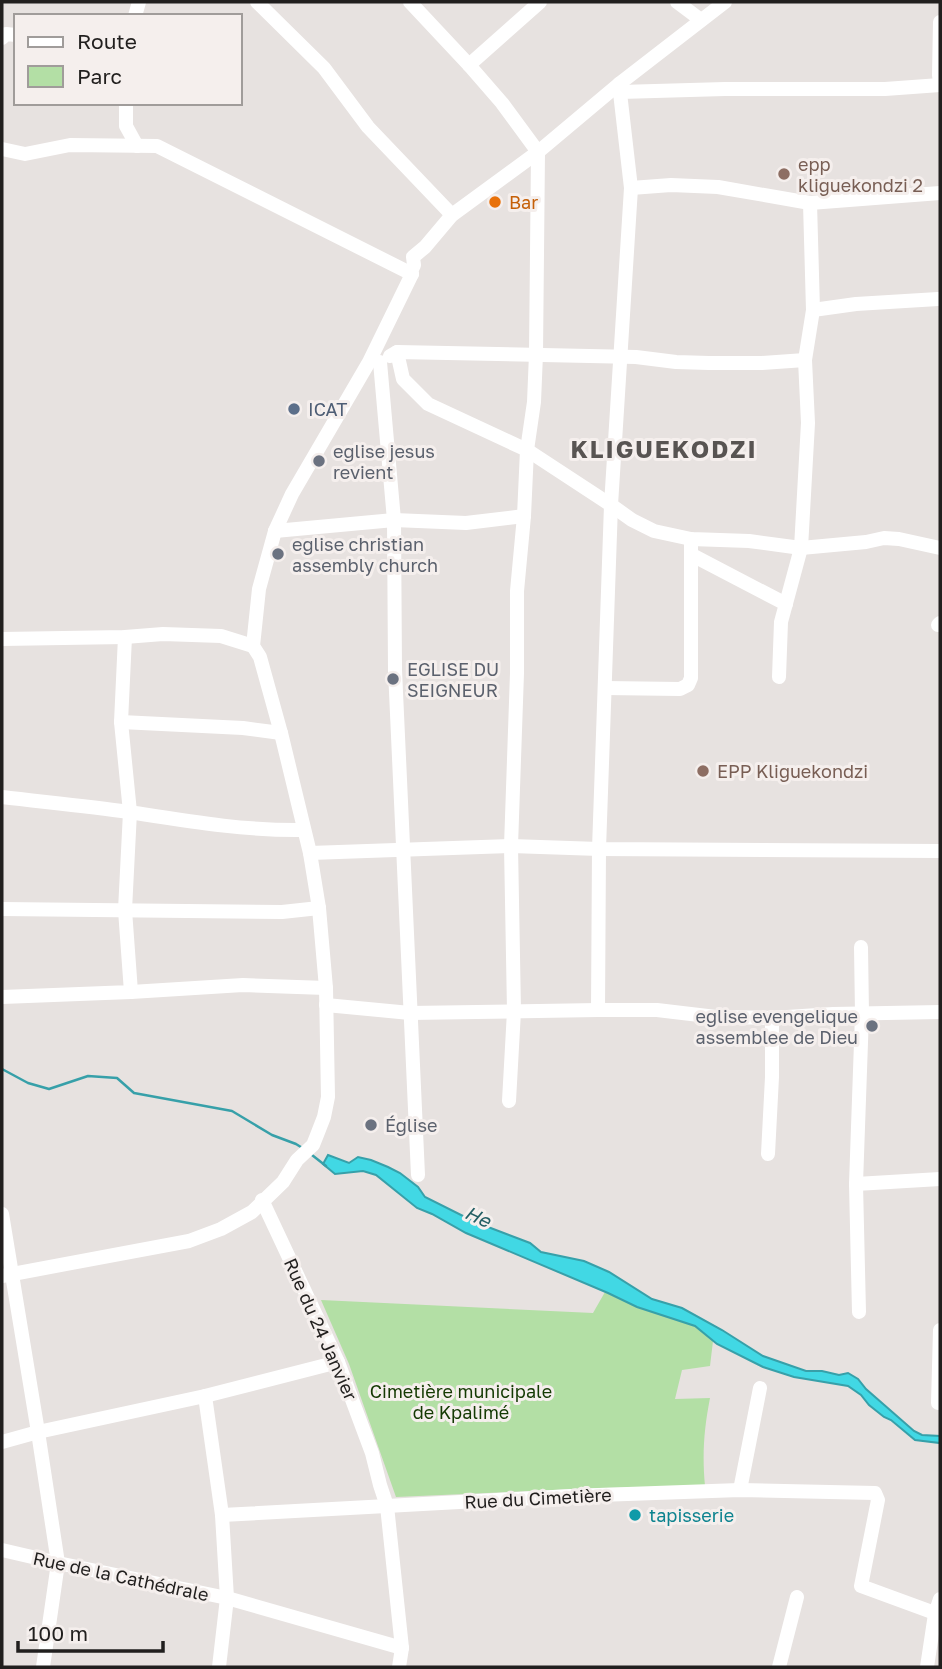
<svg xmlns="http://www.w3.org/2000/svg" width="942" height="1669" viewBox="0 0 942 1669" font-family="'Golos Text',sans-serif">
  <style>
    .green { fill: #b3dfa5 }
    .water { fill: #41d8e4; stroke: #37a0a9; stroke-width: 2 }
    .lines { fill: none; stroke-linecap: round; stroke-linejoin: round }
    .stream { stroke: #37a0a9; stroke-width: 2.5 }
    .minor { stroke: #fff; stroke-width: 14 }
    .education-dot { fill: #8d6e63; stroke: #f5efed; stroke-width: 2.5 }
    .food-dot { fill: #e8710a; stroke: #f5efed; stroke-width: 2.5 }
    .service-dot { fill: #5c6f8a; stroke: #f5efed; stroke-width: 2.5 }
    .worship-dot { fill: #6b7280; stroke: #f5efed; stroke-width: 2.5 }
    .culture-dot { fill: #0f9aa8; stroke: #f5efed; stroke-width: 2.5 }
    .labels { text-anchor: middle; dominant-baseline: central; stroke-width: 6; stroke-linejoin: round; paint-order: stroke }
    .education-label { font-size: 18px; fill: #785e54; stroke: #f5efed; text-anchor: start }
    .food-label { font-size: 18px; fill: #c56008; stroke: #f5efed; text-anchor: start }
    .service-label { font-size: 18px; fill: #4e5e75; stroke: #f5efed; text-anchor: start }
    .worship-label { font-size: 18px; fill: #5b616d; stroke: #f5efed; text-anchor: start }
    .street-label { font-size: 18px; fill: #211f1e; stroke: #f5efed }
    .park-label { font-size: 18px; fill: #143a03; stroke: #f5efed }
    .culture-label { font-size: 18px; fill: #0d838f; stroke: #f5efed; text-anchor: start }
    .water-label { font-size: 19px; font-style: italic; fill: #245f64; stroke: #f5efed }
    .district-label { font-size: 24px; font-weight: bold; letter-spacing: 2px; fill: #585452; stroke: #f5efed }
  </style>
  <rect width="100%" height="100%" fill="#e7e2e0"/>
  <!-- green -->
  <path class="green" d="M605,1292L636,1307L695,1326L713,1341L710,1366L682,1370L675,1399L710,1398C704,1429 702,1454 705,1486L597,1488L396,1497L349,1364L321,1300L593,1313Z"/>
  <!-- water -->
  <path class="water" d="M328,1155L349,1163L358,1157L371,1160L388,1167L400,1173L418,1187L425,1197L475,1222L530,1243L541,1252L584,1261L609,1272L652,1299L682,1308L722,1330L763,1356L806,1371H822L839,1375L848,1373L858,1379L866,1389L914,1431L922,1435L940,1436V1443L915,1440L891,1420L884,1417L869,1405L861,1395L848,1386L794,1377L763,1367L717,1344L695,1326L637,1307L608,1293L466,1233L432,1214L417,1208L376,1175L363,1171L335,1174L323,1164Z"/>
  <g class="lines">
    <!-- stream -->
    <g class="stream">
      <path d="M2,1069L28,1083L49,1089L88,1076L117,1078L134,1093L232,1111L272,1135L296,1144L304,1149"/>
      <path d="M312,1155L326,1166"/>
    </g>
    <!-- minor -->
    <g class="minor">
      <path d="M257,2L324,68L368,127L452,215"/>
      <path d="M410,2L469,65L502,103L538,152L536,354L534,402L527,450L524,516L517,591V673L511,846L514,1011L509,1101"/>
      <path d="M677,2L701,20"/>
      <path d="M135,16L139,2"/>
      <path d="M940,22L939,75L940,83"/>
      <path d="M2,38L6,34L16,35"/>
      <path d="M469,65L540,2"/>
      <path d="M620,92L725,89H885L940,85"/>
      <path d="M126,103V126L137,146"/>
      <path d="M2,149L25,154L70,145L157,146L412,274"/>
      <path d="M631,188L671,185L718,187L810,203L940,193"/>
      <path d="M813,310L856,304L938,299"/>
      <path d="M397,352L403,379L428,404L527,450L611,505L632,520L654,531L691,539L749,541L801,548L866,542L884,538L899,539L940,548"/>
      <path d="M390,356L397,352L636,357L676,362L709,363H762L805,360"/>
      <path d="M380,362L394,520L395,670L418,1175"/>
      <path d="M275,531L394,520L466,523L524,516"/>
      <path d="M692,555L786,604"/>
      <path d="M938,625L940,623"/>
      <path d="M2,639L125,637L163,634L221,636L253,646"/>
      <path d="M779,677L781,622L801,548L808,423L805,360L813,310L810,203"/>
      <path d="M605,688L680,689L688,685L691,678V539"/>
      <path d="M121,722L243,728L281,733"/>
      <path d="M2,797C44,802 87,806 129,812C187,821 245,831 304,830"/>
      <path d="M310,853L511,846L599,849L940,851"/>
      <path d="M2,909L282,912L319,908"/>
      <path d="M131,992L243,985L326,988"/>
      <path d="M2,997L131,992L125,910L130,812L121,722L125,637"/>
      <path d="M326,1005L410,1013L598,1010H657L716,1017L772,1018L833,1014L940,1012"/>
      <path d="M598,1010L599,849L611,505L631,188L619,84"/>
      <path d="M768,1154L772,1077V1018"/>
      <path d="M856,1184L940,1179"/>
      <path d="M262,1200L338,1362L372,1453L380,1485L387,1506L402,1648L399,1667"/>
      <path d="M2,1214L38,1432L58,1563L43,1667"/>
      <path d="M2,1276L189,1241L221,1229L252,1212L283,1182L297,1160L313,1145L317,1135L324,1117L328,1097L326,988L319,908L310,853L281,733L260,657L253,646L259,589L275,531L292,494L369,362L412,274L411,271L414,265L413,257L425,247L452,215L538,152L619,84L725,2"/>
      <path d="M859,1312L856,1184L862,1014L861,947"/>
      <path d="M205,1396L222,1515L227,1598L219,1667"/>
      <path d="M938,1403L940,1330"/>
      <path d="M2,1442L38,1432L205,1396L338,1362"/>
      <path d="M740,1490L760,1388"/>
      <path d="M222,1515L571,1496L740,1490L875,1493L878,1500L861,1586L940,1615"/>
      <path d="M2,1550L58,1563L227,1598L402,1648"/>
      <path d="M779,1667L797,1597"/>
      <path d="M927,1667L935,1614L940,1599"/>
    </g>
  </g>
  <!-- markers -->
  <g class="education-dot">
    <circle cx="784" cy="174" r="7"/>
    <circle cx="703" cy="771" r="7"/>
  </g>
  <circle class="food-dot" cx="495" cy="202" r="7"/>
  <circle class="service-dot" cx="294" cy="409" r="7"/>
  <g class="worship-dot">
    <circle cx="319" cy="461" r="7"/>
    <circle cx="278" cy="554" r="7"/>
    <circle cx="393" cy="679" r="7"/>
    <circle cx="872" cy="1026" r="7"/>
    <circle cx="371" cy="1125" r="7"/>
  </g>
  <circle class="culture-dot" cx="635" cy="1515" r="7"/>
  <g class="labels">
    <!-- education labels -->
    <g class="education-label">
      <text x="798" y="164">epp<tspan x="798" dy="21">kliguekondzi 2</tspan></text>
      <text x="717" y="771">EPP Kliguekondzi</text>
    </g>
    <!-- food labels -->
    <g class="food-label">
      <text x="509" y="202">Bar</text>
    </g>
    <!-- service labels -->
    <g class="service-label">
      <text x="308" y="409">ICAT</text>
    </g>
    <!-- worship labels -->
    <g class="worship-label">
      <text x="333" y="451">eglise jesus<tspan x="333" dy="21">revient</tspan></text>
      <text x="292" y="544">eglise christian<tspan x="292" dy="21">assembly church</tspan></text>
      <text x="407" y="669">EGLISE DU<tspan x="407" dy="21">SEIGNEUR</tspan></text>
      <text x="858" y="1016" text-anchor="end">eglise evengelique<tspan x="858" dy="21">assemblee de Dieu</tspan></text>
      <text x="385" y="1125">Église</text>
    </g>
    <!-- street labels -->
    <g class="street-label">
      <text transform="translate(321 1329) rotate(66)">Rue du 24 Janvier</text>
      <text transform="translate(538 1498) rotate(-3)">Rue du Cimetière</text>
      <text transform="translate(121 1576) rotate(12)">Rue de la Cathédrale</text>
    </g>
    <!-- park labels -->
    <g class="park-label">
      <text x="461" y="1391">Cimetière municipale<tspan x="461" dy="21">de Kpalimé</tspan></text>
    </g>
    <!-- culture labels -->
    <g class="culture-label">
      <text x="649" y="1515">tapisserie</text>
    </g>
    <!-- water labels -->
    <g class="water-label">
      <text transform="translate(478 1216) rotate(25)">He</text>
    </g>
    <!-- district labels -->
    <g class="district-label">
      <text x="664" y="448">KLIGUEKODZI</text>
    </g>
  </g>
  <!-- border -->
  <rect width="942" height="1669" fill="none" stroke="#211f1e" stroke-width="7"/>
  <!-- legend -->
  <rect x="14" y="14" width="228" height="91" fill="#f5efed" stroke="#a09c9a" stroke-width="2"/>
  <rect x="28" y="37" width="35" height="10" fill="#ffffff" stroke="#a09c9a" stroke-width="2"/>
  <text x="77" y="49" font-size="21" fill="#211f1e">Route</text>
  <rect x="28" y="66" width="35" height="21" fill="#b3dfa5" stroke="#a09c9a" stroke-width="2"/>
  <text x="77" y="84" font-size="21" fill="#211f1e">Parc</text>
  <!-- scale -->
  <path d="M18 1641v10h145v-10" fill="none" stroke="#211f1e" stroke-width="3.5"/>
  <text x="28" y="1641" font-size="21" fill="#211f1e" stroke="#f5efed" stroke-width="5" paint-order="stroke">100 m</text>
</svg>
